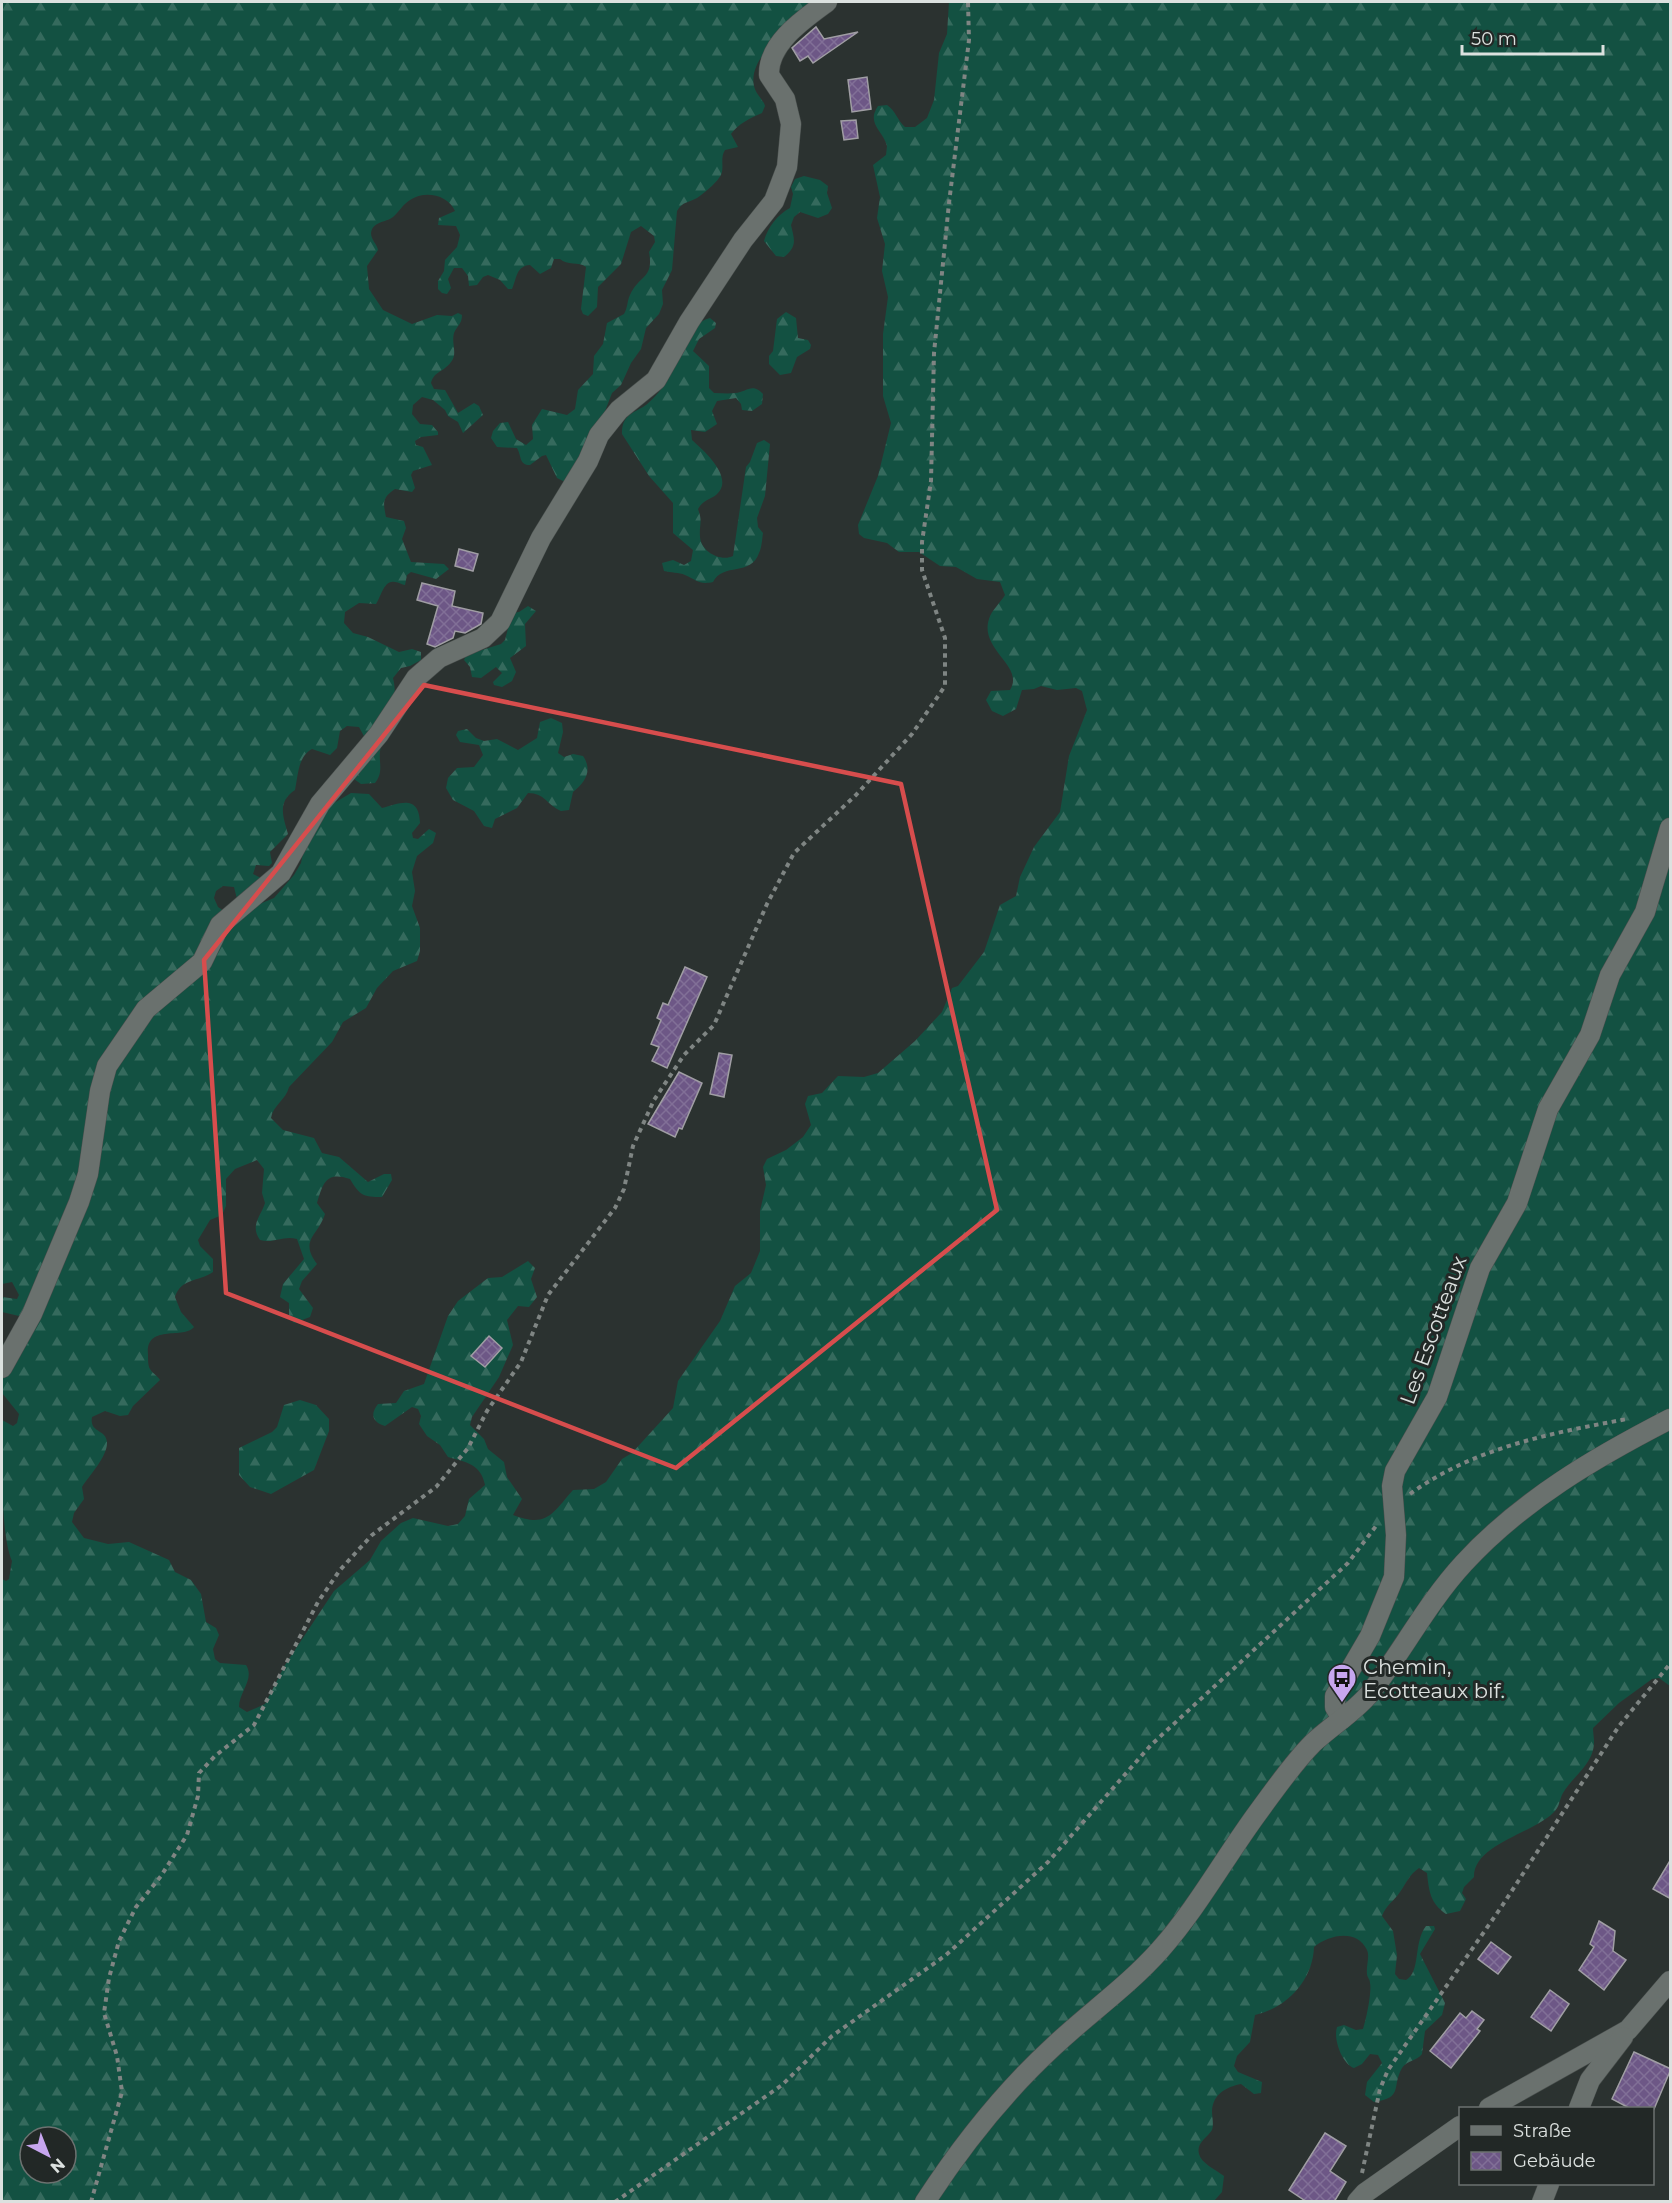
<svg xmlns="http://www.w3.org/2000/svg" width="1672" height="2203" viewBox="0 0 1672 2203" font-family="Montserrat,sans-serif">
  <style>
    .forest { fill: url(#forest-firs); fill-rule: evenodd }
    .building { fill: url(#building-cross-hatch); stroke: #a09ea4; stroke-width: 1.5 }
    .lines { fill: none; stroke-linecap: round; stroke-linejoin: round }
    .minor-casing { stroke: #484e4c; stroke-width: 21 }
    .path { stroke: #7f8583; stroke-width: 4; stroke-dasharray: 4.5 4.5; stroke-linecap: butt }
    .minor { stroke: #6a716e; stroke-width: 20 }
    .marked { fill: none; stroke: #d74d4d; stroke-width: 4.5; stroke-linejoin: round }
    .labels { text-anchor: middle; dominant-baseline: central; stroke-width: 6; stroke-linejoin: round; paint-order: stroke }
    .street-label { font-size: 21px; fill: #dce1df; stroke: #222826 }
    .poi-label { font-size: 21px; fill: #dce1df; stroke: #222826; text-anchor: start }
  </style>
  <defs>
    <pattern id="forest-firs" width="22" height="20" patternUnits="userSpaceOnUse" patternTransform="scale(1.5)"><rect width="22" height="20" fill="#135142"/><path d="M5 1l3.5 6h-7zM16 11l3.5 6h-7z" fill="#356a5d"/></pattern>
    <pattern id="building-cross-hatch" width="8" height="8" patternUnits="userSpaceOnUse" patternTransform="scale(1.5)"><rect width="8" height="8" fill="#6d5786"/><path d="M0 0l8 8M0 8l8-8" fill="none" stroke="#816f97"/></pattern>
  </defs>
  <rect width="100%" height="100%" fill="#2b3230"/>
  <!-- forest -->
  <g class="forest">
    <path d="M2,2H822C800,21 747,53 754,86C756,95 763,99 765,106L762,113C750,118 738,124 731,134L738,147L725,150C719,159 726,170 719,178C715,184 703,194 697,198C688,203 683,201 677,211L672,270L662,290L663,304L659,314L646,328L641,349L631,363L621,385L612,393L602,419L565,482L557,478L546,455L542,456L530,465C519,465 522,457 517,448L497,447L491,438L493,431L500,423L508,422L516,439L526,445L533,439L532,425L542,409L567,415L575,409L578,390L593,374L594,356L603,344L607,323L624,314C628,307 627,301 630,295C640,274 654,279 649,252L655,242L654,236L641,226L631,232L621,264L598,287L597,307L588,316L583,314L581,309L586,267C579,261 567,266 560,259H554L551,268L540,274L530,265C516,266 517,278 512,289H508L500,280L488,275L483,277L477,285L469,286L468,276L462,268H454L448,279L451,288L447,294L442,293L438,289V281L444,271L445,260L457,247L460,235L456,226L438,225L439,218L455,211C448,195 425,190 410,200C403,204 399,212 393,217C385,223 373,221 371,233C371,240 377,244 378,250L367,266L369,289L383,310L412,324L437,315L452,316L458,313L462,315C462,324 457,326 454,333C451,343 458,354 451,362C444,372 434,371 431,383L434,389L445,390L458,413L474,403L479,406L483,415L463,433L458,422L448,416L445,410L433,400L422,397L413,405L412,414L420,424L432,425L438,432V435L421,437L415,441L416,445L423,447L432,465L413,471L411,475L415,488L412,492L395,489C382,498 383,502 386,517L404,521L406,528L402,539L411,562L444,564L449,569L436,579L411,572L407,575L405,585C402,585 399,582 395,582C384,579 381,597 376,604L359,603L345,612L344,623L353,633L368,637L399,652L412,649L421,652V660L410,666L401,668L393,678C399,701 388,725 381,747C377,760 385,771 375,783L361,784L354,779L369,759L366,740L359,727L347,726L340,731L337,748L330,755L312,749C298,756 298,776 295,790C277,802 283,816 288,834L270,852L272,863L269,866L256,865L253,874L265,880L237,899L234,887L223,886L216,891L214,898L218,907L237,920L243,919L255,906L274,898L294,875L301,863L305,843L324,809L351,793L369,794L382,808C400,803 419,794 420,823L412,833L413,838L418,839L429,829L436,833L433,843L417,856L412,872L415,891L412,906L420,928V951L417,961L393,971L377,988L366,1008L343,1022L332,1042L289,1087C286,1100 273,1105 271,1118L283,1130L314,1138L322,1153L339,1157L368,1182L384,1174H391L392,1180L382,1197C364,1197 360,1196 350,1179C326,1171 323,1183 317,1203L325,1214C318,1236 299,1240 317,1264L302,1281L299,1289L313,1308L310,1317L294,1323L289,1317V1303L280,1297L283,1284L304,1259L297,1239C283,1235 274,1244 260,1240C250,1225 260,1218 265,1203L262,1193L264,1169L257,1160L235,1169L226,1179V1206L222,1215L210,1220L198,1240L200,1246L213,1259V1272C198,1282 181,1278 175,1297L181,1312L194,1327C184,1340 145,1323 148,1355C148,1360 148,1366 150,1369C153,1374 157,1375 160,1380L133,1406L128,1415L120,1416L105,1411L92,1417C89,1433 106,1429 107,1442C108,1456 89,1476 82,1487L84,1499L74,1513L72,1522L84,1538L108,1544L129,1542L169,1560L175,1572L191,1580L201,1594L206,1622L216,1628L219,1635L213,1649L215,1659L220,1663L246,1665C255,1679 239,1692 239,1707L247,1712L265,1704L285,1665L334,1591L370,1560L381,1541L401,1523L413,1518L448,1526L458,1524L465,1516L469,1499L485,1485C481,1464 466,1462 448,1457L440,1445L427,1436L419,1424L421,1416L418,1409L412,1407L385,1426C372,1422 370,1414 378,1404L396,1403L404,1391L424,1384L448,1316L458,1301L488,1278L502,1277L528,1261L535,1268L531,1279L537,1297L529,1307L518,1306L507,1320L513,1345L499,1377L472,1417L470,1425L484,1439L488,1449L504,1462L507,1477L522,1499L513,1515C547,1528 552,1514 573,1490L594,1489L606,1482L622,1459L632,1453L673,1408L678,1381L720,1321L735,1286L751,1273L760,1251V1211L766,1185L763,1167L767,1159L786,1150L803,1137L811,1125L805,1104L808,1096L822,1093L838,1076L864,1077L878,1073L915,1041L942,1012L952,988L958,986L984,952L1000,905L1016,896L1020,877L1034,847L1060,812L1069,756L1087,710L1082,691L1076,688L1057,690L1041,686L1034,689L1022,690L1016,709L1003,716L992,711L986,700L991,691L1010,690C1025,666 979,650 989,619C991,611 1001,602 1005,595L1000,582L977,579L956,567L940,566L919,552H899L887,543L864,538L859,534L858,525L878,476L891,423L883,396V334L888,297L882,271L885,244L877,218L880,197L873,165L886,155L887,146C883,130 866,124 878,106L887,105C896,111 897,120 905,127H915L927,118L934,100L939,53L947,34L949,2H1670V1686L1659,1678L1652,1679L1619,1703L1593,1728C1593,1733 1594,1737 1594,1742C1594,1764 1573,1776 1563,1793C1559,1800 1560,1807 1553,1813C1533,1833 1473,1845 1474,1877L1464,1887L1462,1893L1466,1899L1460,1911L1446,1914C1430,1903 1429,1891 1427,1873L1419,1868C1409,1875 1407,1882 1400,1892C1394,1901 1386,1905 1382,1916L1393,1931L1397,1955L1395,1974L1399,1979L1406,1980C1421,1972 1413,1943 1426,1926H1434L1435,1929L1420,1954L1445,2003L1442,2015L1425,2031L1422,2054C1417,2061 1407,2060 1402,2068C1391,2088 1404,2097 1374,2102L1365,2095L1367,2082L1382,2063L1378,2055L1370,2054L1362,2064L1354,2068C1342,2064 1333,2039 1337,2027L1344,2025L1356,2030L1363,2029C1366,2020 1372,1992 1370,1983C1370,1979 1367,1977 1367,1974C1366,1966 1370,1957 1367,1950C1357,1928 1328,1935 1314,1947C1313,1980 1287,2008 1255,2015L1250,2042L1237,2056L1234,2066L1238,2072L1262,2082L1261,2093L1254,2094L1241,2084C1226,2087 1213,2094 1212,2111C1212,2117 1214,2124 1212,2130C1207,2138 1196,2143 1199,2154C1201,2163 1216,2170 1224,2176L1222,2192L1214,2201H2V1579L6,1581L9,1579L12,1561C0,1534 2,1455 2,1420L13,1426L17,1423L19,1414L2,1393V1345L32,1319L2,1312V1297L17,1299L19,1295L12,1282L2,1284ZM30,2137H66V2173H30Z"/>
    <path d="M804,176L820,180L828,186L827,193L832,208L828,214L818,218L800,212L794,217L791,225C794,239 798,246 784,257L776,256L764,241C768,227 777,215 790,208L793,194L791,187L795,179Z"/>
    <path d="M786,312L796,318L798,338L808,340L811,345L810,349L797,357L791,373L780,375L769,364V356L773,351L777,319Z"/>
    <path d="M710,318L716,323L715,328L699,339L693,351L709,366V388L714,393C721,393 728,394 735,393C747,392 752,382 763,394L762,404L752,411L742,410L741,404L736,398L717,401L712,411L717,424L705,432L691,430L692,440C703,450 736,478 716,495C709,500 703,500 698,509C703,522 699,524 700,537C701,552 721,562 733,556L746,467L750,462L757,443L764,440L770,444L765,496L757,518L758,527L763,533C762,539 762,547 759,553C751,577 723,562 713,582C699,585 697,580 685,575C679,572 671,573 664,571L662,563L673,560L684,565L691,561L693,550L673,533V503L649,476L622,434C622,417 630,414 643,407C649,404 662,389 666,383C676,365 688,322 710,318Z"/>
    <path d="M528,606L536,611L525,624L526,646L510,658L516,672L512,681L502,687L494,685L493,682L502,673L496,667L481,678L472,677L470,667L464,660L466,655L501,644L505,640L512,613L519,612Z"/>
    <path d="M551,718L562,723L563,732L558,753L564,757L573,754L583,756C593,771 585,782 573,792L569,810L561,811C547,805 545,793 528,793L517,808L495,819L492,828L484,826L474,811L453,800L446,788L448,778L457,768L474,767L483,755L479,745L460,742L456,735L458,731L467,729L476,738L484,741L497,739L518,750L537,738L540,722Z"/>
    <path d="M300,1400L316,1405L329,1419V1431L314,1470L271,1494L250,1487L239,1475V1448L272,1432L277,1427L284,1405Z"/>
  </g>
  <!-- building -->
  <g class="building">
    <path d="M816,27L824,39L858,32L813,63L808,56L800,61L792,48Z"/>
    <path d="M867,77L871,109L852,112L848,80Z"/>
    <path d="M856,120L858,138L844,140L841,121Z"/>
    <path d="M459,549L478,554L473,571L455,566Z"/>
    <path d="M422,583L455,591L452,606L483,613L481,624L465,633L455,631L453,638L435,647L427,644L438,606L417,600Z"/>
    <path d="M685,967L707,977L667,1068L652,1061L659,1047L651,1044L661,1020L657,1018L663,1003L668,1005Z"/>
    <path d="M719,1053L732,1055L724,1097L710,1094Z"/>
    <path d="M679,1072L702,1083L682,1129L679,1128L675,1137L648,1124Z"/>
    <path d="M489,1336L502,1348L485,1367L471,1356Z"/>
    <path d="M1671,1859V1899L1653,1889Z"/>
    <path d="M1599,1921L1615,1931L1613,1951L1626,1960L1604,1990L1579,1970L1594,1947L1590,1944Z"/>
    <path d="M1491,1942L1511,1957L1498,1974L1478,1959Z"/>
    <path d="M1550,1990L1569,2004L1551,2031L1531,2017Z"/>
    <path d="M1472,2011L1484,2020L1477,2029L1480,2031L1451,2068L1430,2051L1460,2013L1466,2018Z"/>
    <path d="M1634,2052L1671,2069L1654,2109H1631L1612,2099Z"/>
    <path d="M1325,2133L1346,2146L1330,2171L1346,2182L1334,2202H1307L1289,2190Z"/>
  </g>
  <g class="lines">
    <!-- minor casing -->
    <g class="minor-casing">
      <g id="minor">
        <path d="M2,1368L32,1314L79,1202L88,1174L100,1091L107,1066L146,1009L202,962L220,925L281,873L320,804L379,734L416,678L439,658L483,638L500,622L541,538L588,461L599,435L619,410L656,380L689,322L743,240L774,201L787,167L791,124L785,99L769,75C768,43 804,19 827,2"/>
        <path d="M1342,1719L1335,1707V1696L1370,1636L1394,1577L1396,1535L1392,1486L1395,1471L1437,1397L1480,1268L1517,1203L1548,1109L1590,1035L1610,975L1645,912L1670,828"/>
        <path d="M1489,2108L1628,2030L1670,1981"/>
        <path d="M1579,2108L1590,2080L1623,2037"/>
        <path d="M925,2202C962,2145 1004,2092 1054,2046C1089,2013 1128,1986 1160,1950C1198,1907 1225,1857 1259,1811C1276,1788 1293,1763 1313,1743C1332,1725 1355,1712 1371,1692C1403,1650 1428,1602 1464,1563C1522,1500 1596,1457 1670,1419"/>
        <path d="M1357,2202L1365,2193L1460,2126"/>
        <path d="M1542,2202L1549,2184"/>
      </g>
    </g>
    <!-- path -->
    <g class="path">
      <path d="M1410,1494C1473,1448 1551,1433 1627,1419"/>
      <path d="M1362,2173L1380,2089L1388,2070L1502,1906L1619,1726L1670,1664"/>
      <path d="M91,2202L122,2092L117,2056L104,2013L109,1978L119,1941L136,1907L161,1876L187,1835L198,1796L199,1773L215,1756L254,1725L318,1602L340,1570L372,1535L436,1487L468,1448L487,1411L521,1362L548,1295L615,1208L624,1189L633,1146L654,1100L684,1055L714,1025L767,904L794,853L856,795L912,734L945,686V638L922,570V542L931,481L934,353L949,203L969,40L968,2"/>
      <path d="M615,2202L782,2085L832,2036L946,1955L1048,1862L1151,1745L1348,1563L1376,1526"/>
    </g>
    <!-- minor -->
    <use href="#minor" class="minor"/>
  </g>
  <!-- marked area -->
  <path class="marked" d="M424,685L901,784L997,1210L676,1468L226,1293L204,960Z"/>
  <!-- icons -->
  <defs>
    <g id="bus-pin" transform="scale(1.5)"><path d="M0 17L-7.5 6A9.5 9.5 0 1 1 7.5 6Z" fill="#c7a6ef" stroke="#222826"/><path d="M-5-6H5V4H4V6H2V4H-2V6H-4V4H-5ZM-3.5-4V0h7V-4ZM-3.5 1.2v1.5H-2V1.2ZM2 1.2v1.5H3.5V1.2Z" fill="#111"/></g>
  </defs>
  <g fill-rule="evenodd">
    <use href="#bus-pin" x="1342" y="1678"/>
  </g>
  <g class="labels">
    <!-- street labels -->
    <g class="street-label">
      <text transform="translate(1433 1330) rotate(-70)">Les Escotteaux</text>
    </g>
    <!-- poi labels -->
    <g class="poi-label">
      <text x="1363" y="1666">Chemin,<tspan x="1363" dy="24">Ecotteaux bif.</tspan></text>
    </g>
  </g>
  <!-- border -->
  <rect width="1672" height="2203" fill="none" stroke="#dce1df" stroke-width="6"/>
  <!-- legend -->
  <rect x="1459" y="2107" width="195" height="78" fill="#222826" stroke="#6c7270" stroke-width="1.5"/>
  <rect x="1471" y="2126" width="30" height="9" fill="#6a716e" stroke="#6c7270" stroke-width="1.5"/>
  <text x="1513" y="2137" font-size="18" fill="#dce1df">Straße</text>
  <rect x="1471" y="2152" width="30" height="18" fill="url(#building-cross-hatch)" stroke="#6c7270" stroke-width="1.5"/>
  <text x="1513" y="2167" font-size="18" fill="#dce1df">Gebäude</text>
  <!-- north arrow -->
  <g transform="translate(48 2155) rotate(138)"><circle r="28" fill="#222826" stroke="#6c7270" stroke-width="1.5"/>
  <path d="M0-4.5L10 22L0 15L-10 22Z" fill="#c7a6ef"/>
  <text y="-9" font-size="16" font-weight="bold" text-anchor="middle" fill="#dce1df">N</text>
  </g>
  <!-- scale -->
  <path d="M1462 45v9h141v-9" fill="none" stroke="#dce1df" stroke-width="3"/>
  <text x="1471" y="45" font-size="18" fill="#dce1df" stroke="#222826" stroke-width="4.5" paint-order="stroke">50 m</text>
</svg>
